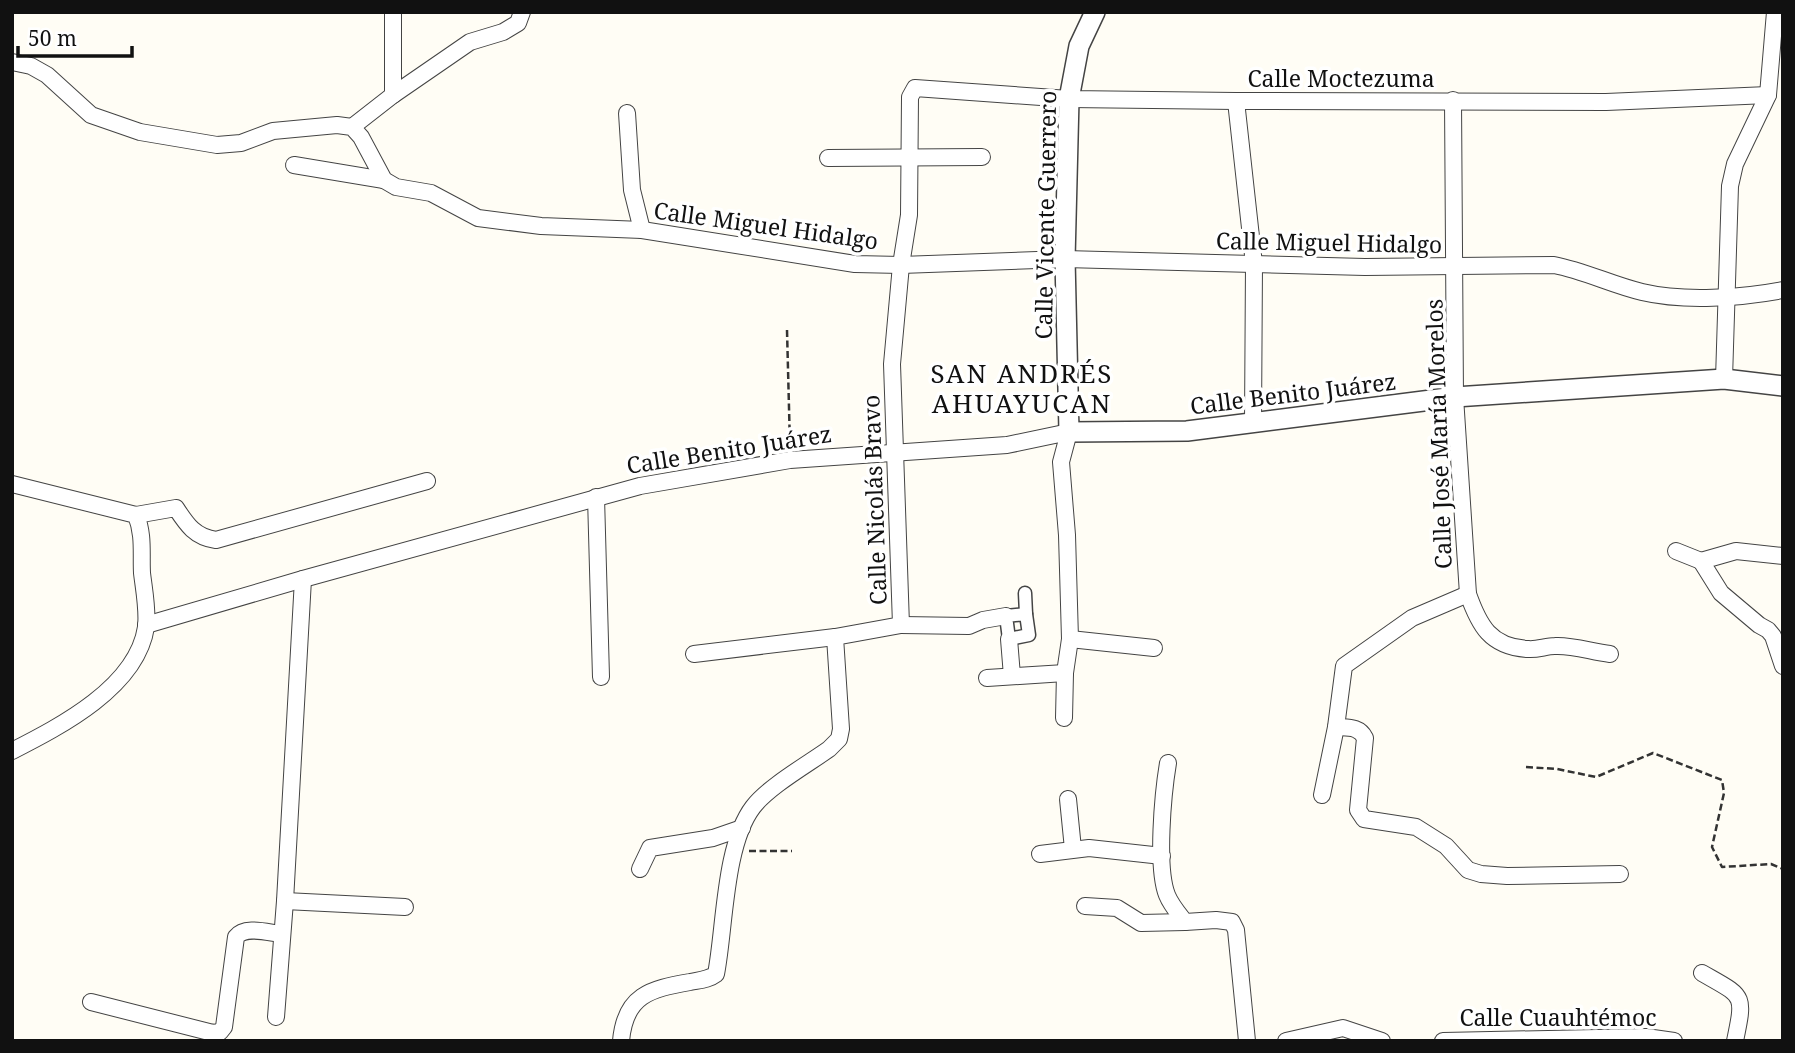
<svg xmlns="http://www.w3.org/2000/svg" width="1795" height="1053" viewBox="0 0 1795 1053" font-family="'Noto Serif',serif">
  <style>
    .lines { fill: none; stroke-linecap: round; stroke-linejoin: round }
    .pedestrian-casing { stroke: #444; stroke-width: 15 }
    .minor-casing { stroke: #444; stroke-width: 18 }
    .tertiary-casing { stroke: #444; stroke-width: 22 }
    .path { stroke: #333; stroke-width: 2.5; stroke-dasharray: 7 3.5; stroke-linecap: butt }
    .pedestrian { stroke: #fff; stroke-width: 12 }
    .minor { stroke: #fff; stroke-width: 16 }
    .tertiary { stroke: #fff; stroke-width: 19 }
    .labels { text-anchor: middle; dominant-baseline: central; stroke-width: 7; stroke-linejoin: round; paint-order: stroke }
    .street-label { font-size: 23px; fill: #111; stroke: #fff }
    .quarter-label { font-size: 26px; letter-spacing: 2px; fill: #111; stroke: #fff }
  </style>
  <rect width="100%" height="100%" fill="#fffdf5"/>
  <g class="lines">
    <!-- pedestrian casing -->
    <g class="pedestrian-casing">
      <g id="pedestrian">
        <path d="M1025,593L1026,614"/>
        <path d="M1026,614L1029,635L1009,639L1006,616Z"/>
      </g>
    </g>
    <!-- minor casing -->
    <g class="minor-casing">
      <g id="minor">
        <path d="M12,62L31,66L47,75L91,115L140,132L217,145L241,143L273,131L337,125L352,127L361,137L384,180L396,187L431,193L478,218L541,226L642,230L855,264L901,265L1065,259L1365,267L1554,265C1585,271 1612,285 1642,292C1684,302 1741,298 1783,290"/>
        <path d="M393,95L470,42L503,32L518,23L522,12"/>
        <path d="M1453,100L1455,397L1468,594C1479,625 1490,647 1528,649C1537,650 1546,646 1555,646C1573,645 1592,652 1610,654"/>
        <path d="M1236,101L1254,264L1253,422"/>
        <path d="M627,113L632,190L642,230"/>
        <path d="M352,127L393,95V12"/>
        <path d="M828,158L982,157"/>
        <path d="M294,165L384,180"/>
        <path d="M1724,379L1730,186L1735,164L1768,95L1775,12"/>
        <path d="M12,484L136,515C144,535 141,553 142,573C144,590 148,610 146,627C137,687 61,726 12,751"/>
        <path d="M596,497L601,677"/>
        <path d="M136,515L176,508C187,525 195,537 216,540L427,481"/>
        <path d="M1676,551L1701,561"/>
        <path d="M1783,556L1736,551L1701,561L1721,593L1759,625L1768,630L1773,636L1783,666"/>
        <path d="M146,625L303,579L640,486L790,460L1007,445L1069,432L1061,462L1067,535L1070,639L1065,673L1064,718"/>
        <path d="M901,625L969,626L983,620L1006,616"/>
        <path d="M1009,639L1012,676"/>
        <path d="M1070,639L1154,648"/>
        <path d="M694,654L835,637"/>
        <path d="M987,678L1065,673"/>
        <path d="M1336,727C1348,728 1359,726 1365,738L1358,810L1364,819L1416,827L1446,846L1468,870L1481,874L1507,876L1620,874"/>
        <path d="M1168,763C1163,793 1156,867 1167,895C1171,905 1178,913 1185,922L1216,920L1232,922L1236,930L1247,1041"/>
        <path d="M1322,795L1336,727L1344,666L1412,618L1468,594"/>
        <path d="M1068,799L1073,849"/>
        <path d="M1040,854L1089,848L1162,856"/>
        <path d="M640,869L650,848L713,838L742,828"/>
        <path d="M285,901L405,907"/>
        <path d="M1085,906L1117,908L1141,923L1185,922"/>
        <path d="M1702,973C1744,997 1745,993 1735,1041"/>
        <path d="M91,1002L213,1033L220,1032L224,1027L236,937C245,925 269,933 282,934"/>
        <path d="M276,1017L285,901L303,579"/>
        <path d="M621,1041C625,995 650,989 690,982C700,980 708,980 716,974C725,928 724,845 753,807C768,787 808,764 829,749L839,739L841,729L835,637L901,625L892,364L901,265L909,215L910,97L915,88L1069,99L1236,101L1606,102L1768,95"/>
        <path d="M1286,1041L1343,1028L1382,1041"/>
        <path d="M1443,1041L1646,1037L1674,1041"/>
      </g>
    </g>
    <!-- tertiary casing -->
    <g class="tertiary-casing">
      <path id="tertiary" d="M1095,12L1079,46L1069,99L1065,259L1069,432L1187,431L1455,397L1724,379L1783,386"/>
    </g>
    <!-- path -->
    <g class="path">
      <path d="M787,330L790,446"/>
      <path d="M1526,767L1557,769L1596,777L1653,753L1722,780L1724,793L1712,847L1722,867L1771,864L1783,869"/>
      <path d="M749,851H792"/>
    </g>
    <!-- pedestrian -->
    <use href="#pedestrian" class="pedestrian"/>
    <!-- minor -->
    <use href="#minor" class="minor"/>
    <!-- tertiary -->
    <use href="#tertiary" class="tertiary"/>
  </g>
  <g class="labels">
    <!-- street labels -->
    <g class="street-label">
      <text x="1341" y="78">Calle Moctezuma</text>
      <text transform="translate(1045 215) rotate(-89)">Calle Vicente Guerrero</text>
      <text transform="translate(766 225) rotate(8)">Calle Miguel Hidalgo</text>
      <text transform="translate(1329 242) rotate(1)">Calle Miguel Hidalgo</text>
      <text transform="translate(1293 393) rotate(-7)">Calle Benito Juárez</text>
      <text transform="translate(1438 434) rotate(-92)">Calle José María Morelos</text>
      <text transform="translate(729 449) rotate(-9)">Calle Benito Juárez</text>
      <text transform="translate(874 500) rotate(-92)">Calle Nicolás Bravo</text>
      <text x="1558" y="1017">Calle Cuauhtémoc</text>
    </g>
    <!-- quarter labels -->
    <g class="quarter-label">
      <text x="1022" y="373">SAN ANDRÉS<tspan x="1022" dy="30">AHUAYUCAN</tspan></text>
    </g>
  </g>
  <!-- border -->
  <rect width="1795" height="1053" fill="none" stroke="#111111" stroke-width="28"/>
  <!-- scale -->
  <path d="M18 46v10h114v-10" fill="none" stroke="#111111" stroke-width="3.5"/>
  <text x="28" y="46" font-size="21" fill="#111111" stroke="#ffffff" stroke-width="5" paint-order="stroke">50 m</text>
</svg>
